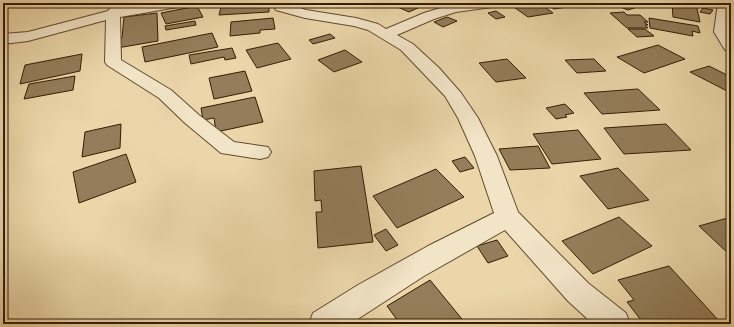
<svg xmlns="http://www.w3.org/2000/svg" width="734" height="327" viewBox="0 0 734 327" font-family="'EB Garamond',serif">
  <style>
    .building { fill: #947d5a; stroke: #351c04 }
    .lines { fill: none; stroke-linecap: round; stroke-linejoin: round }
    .street-casing { stroke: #624a2d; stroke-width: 2 }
    .street { fill: #f2e4c7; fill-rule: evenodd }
  </style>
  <rect width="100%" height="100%" fill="#ebd6a9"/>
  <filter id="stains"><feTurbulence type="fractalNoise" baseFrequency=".005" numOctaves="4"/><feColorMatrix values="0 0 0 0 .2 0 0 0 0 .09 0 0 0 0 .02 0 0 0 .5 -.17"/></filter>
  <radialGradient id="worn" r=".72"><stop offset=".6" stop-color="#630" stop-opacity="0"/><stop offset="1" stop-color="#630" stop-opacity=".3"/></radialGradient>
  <!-- building -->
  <g class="building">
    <path d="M222,3H269V12L219,15Z"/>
    <path d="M396,3H429L409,12L393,5Z"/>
    <path d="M508,3H539L553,13L528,17Z"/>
    <path d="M546,3H569L574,6L554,9Z"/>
    <path d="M610,3H637L643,5L628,10Z"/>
    <path d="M672,3L696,4L700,22L673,17Z"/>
    <path d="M197,6L203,17L166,24L161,13Z"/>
    <path d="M703,8L713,10L710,14L700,12Z"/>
    <path d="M496,11L505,17L496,19L488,13Z"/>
    <path d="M624,12L627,15H640L648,22H644L648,25H645L648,28H627L610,13Z"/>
    <path d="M157,13L158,41L117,48V39L122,38L124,17Z"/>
    <path d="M447,17L457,21L443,27L434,22Z"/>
    <path d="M273,18L275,29L260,30V33L230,36L231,22Z"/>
    <path d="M649,18L698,26L700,33L692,31L693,36L650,28Z"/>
    <path d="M195,21L196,25L166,30L165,26Z"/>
    <path d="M628,29H645L654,36L637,37Z"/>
    <path d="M212,33L218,47L145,62L142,47Z"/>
    <path d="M330,34L335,38L313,44L309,40Z"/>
    <path d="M278,43L291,59L257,68L246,50Z"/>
    <path d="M658,45L685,59L644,73L617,57Z"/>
    <path d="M232,48L236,58L225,60L224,57L191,64L189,55Z"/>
    <path d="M345,50L362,62L334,72L318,60Z"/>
    <path d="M82,54L80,71L20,84L25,65Z"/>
    <path d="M507,59L526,78L496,82L479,63Z"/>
    <path d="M594,59L606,71L577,73L565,60Z"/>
    <path d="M709,66L731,77V92H729L690,72Z"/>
    <path d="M245,71L252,91L214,99L209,78Z"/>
    <path d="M75,76L73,90L24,99L29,84Z"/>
    <path d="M638,89L660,110L602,114L584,93Z"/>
    <path d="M255,97L263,122L216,132L214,118L203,120L201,108Z"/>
    <path d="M565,104L574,113L565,115L567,117L556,119L546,108Z"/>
    <path d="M121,124L120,148L82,157L85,132Z"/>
    <path d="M666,124L691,150L624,154L604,128Z"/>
    <path d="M578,130L601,159L552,164L533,134Z"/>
    <path d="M538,146L550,168L510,170L499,149Z"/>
    <path d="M126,154L136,182L79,203L73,172Z"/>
    <path d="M465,157L474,168L460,172L452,161Z"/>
    <path d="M361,166L373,242L318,248L316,212H322L321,200L315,201L314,171Z"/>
    <path d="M618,168L649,200L608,209L580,176Z"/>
    <path d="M436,169L464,197L397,228L373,196Z"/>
    <path d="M619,217L652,246L593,274L562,241Z"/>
    <path d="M731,217V256L699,226Z"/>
    <path d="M386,229L398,245L386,251L374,235Z"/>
    <path d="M497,240L508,256L488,263L477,246Z"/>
    <path d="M669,266L720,322L714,324H656L653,321L644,324L627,302L634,300L618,280Z"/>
    <path d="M430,280L466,324H400L387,306Z"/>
  </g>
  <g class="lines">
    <!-- street casing -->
    <g class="street-casing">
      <g id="street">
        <path d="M114,3H128L124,8L154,3H185L183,6L178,7L120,17L121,60L171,90L199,115L234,142L268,147L271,152L268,157L260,159L221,153L185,123L159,98L107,65L105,62L106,20L28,41L3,44V34L28,32L108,11Z"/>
        <path d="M272,3H286L306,10L356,18L378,24L386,29L424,13L454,4L499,3L497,6L492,7L456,12L434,19L397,35L413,44L439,68L461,93L478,118L497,156L518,212L588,283L626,313L630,324H593L568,301L505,230L424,276L350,324H309L313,313L358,285L428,246L494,213L475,156L458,118L445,96L401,50L368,30L354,26L305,18L276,10Z"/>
        <path d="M718,3H731L728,32L731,36V52L725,50L714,32Z"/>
      </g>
    </g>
    <!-- street -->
    <use href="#street" class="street"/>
  </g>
  <!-- margin -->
  <rect width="734" height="327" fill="none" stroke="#ebd6a9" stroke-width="16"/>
  <rect x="4" y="4" width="726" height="319" fill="none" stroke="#351c04" stroke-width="2"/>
  <rect x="8" y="8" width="718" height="311" fill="none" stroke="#351c04"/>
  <rect width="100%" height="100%" filter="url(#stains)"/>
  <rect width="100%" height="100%" fill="url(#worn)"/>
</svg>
